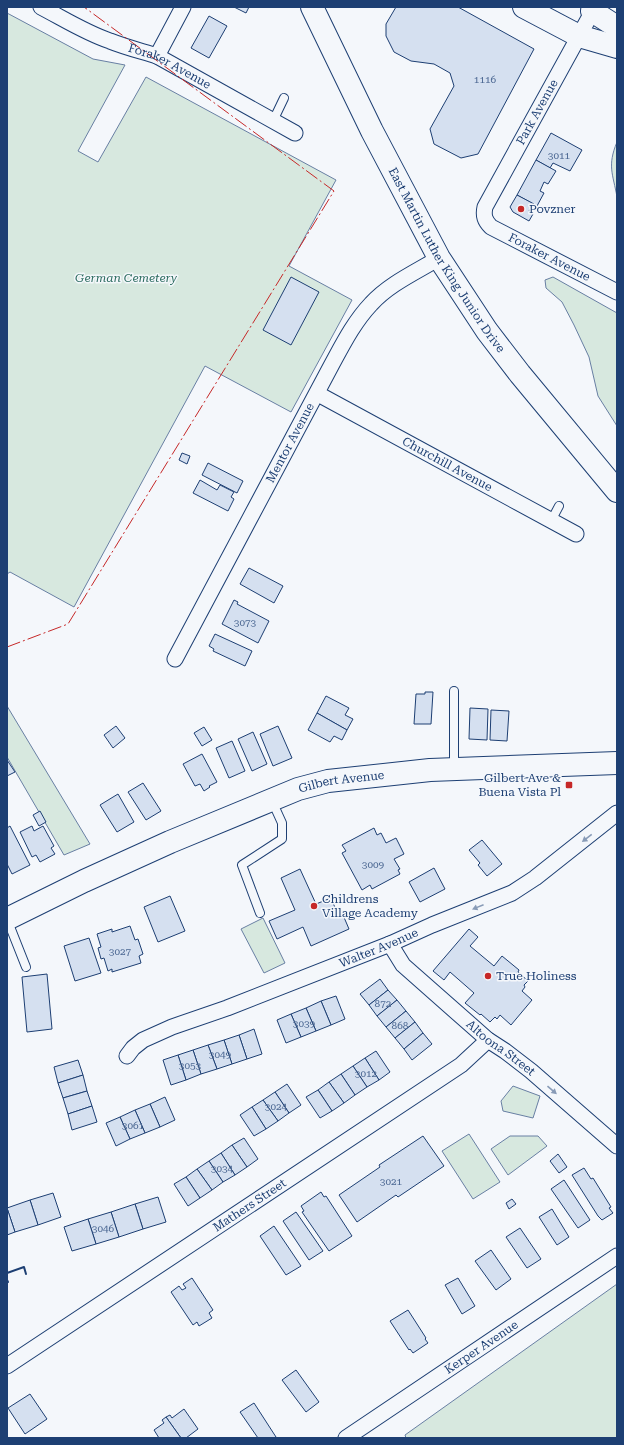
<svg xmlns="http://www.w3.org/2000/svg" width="624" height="1445" viewBox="0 0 624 1445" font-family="'Roboto Serif',serif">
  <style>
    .green { fill: #d7e8df; stroke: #687fa3 }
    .building { fill: #d5e0f0; stroke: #1d3f73 }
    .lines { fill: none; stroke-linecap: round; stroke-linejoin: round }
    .lane-casing { stroke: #1d3f73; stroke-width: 10 }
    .street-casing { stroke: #1d3f73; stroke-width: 17 }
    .secondary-casing { stroke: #1d3f73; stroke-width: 24 }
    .primary-casing { stroke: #1d3f73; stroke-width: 24 }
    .lane { stroke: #f4f7fb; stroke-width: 8 }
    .street { stroke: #f4f7fb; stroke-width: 15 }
    .secondary { stroke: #f4f7fb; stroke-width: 22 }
    .primary { stroke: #f4f7fb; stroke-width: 22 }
    .wall { stroke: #1d3f73; stroke-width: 2 }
    .power { stroke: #c62828; stroke-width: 1; stroke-dasharray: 14 3 2 3; stroke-linecap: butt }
    .oneway { fill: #889bb7 }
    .poi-dot { fill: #c62828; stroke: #f4f7fb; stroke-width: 1.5 }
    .labels { text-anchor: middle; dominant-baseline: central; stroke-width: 3; stroke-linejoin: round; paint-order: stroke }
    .number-label { font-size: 10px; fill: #4b6792 }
    .street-label { font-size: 12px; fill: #1d3f73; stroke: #f4f7fb }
    .poi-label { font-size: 12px; fill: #1d3f73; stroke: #f4f7fb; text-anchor: start }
    .park-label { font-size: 12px; font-style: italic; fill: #2c6c60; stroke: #f4f7fb }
  </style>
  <rect width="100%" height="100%" fill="#f4f7fb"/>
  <!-- green -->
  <g class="green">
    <path d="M7,13L93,59L125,65L78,151L98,162L146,77L336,180L289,266L352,300L291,412L205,366L74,607L10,572L7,574Z"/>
    <path d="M617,142V197C613,174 607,166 617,142Z"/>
    <path d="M553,277L617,313V426L598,396L589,357L574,325L562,302L546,288L545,280Z"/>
    <path d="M7,706L90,844L64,855L7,757Z"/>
    <path d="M263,918L285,963L264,973L241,929Z"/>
    <path d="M513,1086L540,1096L533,1118L503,1111L501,1101Z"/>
    <path d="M469,1134L500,1182L473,1199L442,1151Z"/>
    <path d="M510,1136H538L547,1146L508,1175L491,1149Z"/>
    <path d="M617,1284V1438H406L405,1435Z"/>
  </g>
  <!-- building -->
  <g class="building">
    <path d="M234,7H249L246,13Z"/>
    <path d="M396,7H458L534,49L478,154L461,158L434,144L430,129L454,86L450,73L434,64L411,61L394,52L386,36V24Z"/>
    <path d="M209,16L227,26L209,58L191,48Z"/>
    <path d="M551,133L582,150L570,171L553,163L550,168L536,160Z"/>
    <path d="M536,160L556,171L548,184L544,182L540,191L544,193L537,206L517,195Z"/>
    <path d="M517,195L534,204L529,211L533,214L529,221L513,212L510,207Z"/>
    <path d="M291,277L319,292L291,345L263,330Z"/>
    <path d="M182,453L190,456L187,464L179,460Z"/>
    <path d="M208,463L243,481L237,493L202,475Z"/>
    <path d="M200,480L217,490L220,485L234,492L231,497L234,499L228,511L193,493Z"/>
    <path d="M249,568L283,586L274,603L240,584Z"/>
    <path d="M234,600L238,602L237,604L269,621L258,643L222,624Z"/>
    <path d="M215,634L252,651L245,666L213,651L214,649L209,646Z"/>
    <path d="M425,692H433L431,724H414L416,694H425Z"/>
    <path d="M326,696L349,708L345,715L353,719L347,730L317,713Z"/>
    <path d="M470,708L488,709L487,740L469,739Z"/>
    <path d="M491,710L509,711L507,741L490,740Z"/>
    <path d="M317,713L347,730L342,740L334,736L330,742L308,730Z"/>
    <path d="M116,726L125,738L113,748L104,735Z"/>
    <path d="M278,726L292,758L273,766L260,734Z"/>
    <path d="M204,727L212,740L202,746L194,733Z"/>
    <path d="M253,732L267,764L252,771L238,739Z"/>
    <path d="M232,741L245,771L229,778L216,748Z"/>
    <path d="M202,754L217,782L209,786L210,787L204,791L200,784L195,786L183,764Z"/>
    <path d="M7,760L15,772L7,776Z"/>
    <path d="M143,783L161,811L146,820L128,792Z"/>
    <path d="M118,794L134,822L117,832L100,805Z"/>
    <path d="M40,811L46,822L39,826L33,815Z"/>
    <path d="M10,826L30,865L12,874L7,864V828Z"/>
    <path d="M32,826L34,831L43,826L54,846L51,848L55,854L40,862L36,855L32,857L20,832Z"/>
    <path d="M374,828L377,835L381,833L386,843L396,838L404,854L394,859L400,869L398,870L400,874L372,889L370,885L362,890L342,853L346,851L342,845Z"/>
    <path d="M482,840L502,864L487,876L478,865L480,863L469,850Z"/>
    <path d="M434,868L445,889L420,902L409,882Z"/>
    <path d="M300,869L316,904L331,898L336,910L340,908L349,929L311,946L303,927L277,939L269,921L295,910L281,878Z"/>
    <path d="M170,896L185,931L158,942L144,907Z"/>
    <path d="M130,926L135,940L138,939L143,954L139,956L141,963L112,972V969L108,971L104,958L101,959L98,948L101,947L97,934L112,929V932Z"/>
    <path d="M469,929L478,937L470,946L494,966L502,956L519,970L518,972L528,981L524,985L525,987L522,991L532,1000L511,1025L500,1015L497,1019L495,1017L490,1022L481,1014L480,1015L465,1003L474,993L450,972L444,980L433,971Z"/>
    <path d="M89,938L101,973L75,981L64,946Z"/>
    <path d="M47,974L52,1029L27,1032L22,977Z"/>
    <path d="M380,979L388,990L369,1005L360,994Z"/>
    <path d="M388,990L397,1000L377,1016L369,1005Z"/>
    <path d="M336,996L345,1019L331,1025L321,1001Z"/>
    <path d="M397,1000L406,1011L386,1027L377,1016Z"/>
    <path d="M321,1001L331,1025L316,1031L306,1008Z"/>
    <path d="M306,1008L316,1031L301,1037L291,1014Z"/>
    <path d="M406,1011L415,1022L395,1038L386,1027Z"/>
    <path d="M291,1014L301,1037L286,1043L277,1020Z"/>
    <path d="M415,1022L423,1033L404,1049L395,1038Z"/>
    <path d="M254,1029L262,1054L247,1059L239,1035Z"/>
    <path d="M423,1033L432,1044L412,1060L404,1049Z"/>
    <path d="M239,1035L247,1059L232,1064L224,1040Z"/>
    <path d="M224,1040L232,1064L217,1069L208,1045Z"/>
    <path d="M208,1045L217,1069L201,1074L193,1050Z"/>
    <path d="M193,1050L201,1074L186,1080L178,1055Z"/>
    <path d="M376,1051L390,1072L379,1080L365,1058Z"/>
    <path d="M178,1055L186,1080L171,1085L163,1060Z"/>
    <path d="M365,1058L379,1080L367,1087L353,1066Z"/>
    <path d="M78,1060L83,1075L58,1083L54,1067Z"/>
    <path d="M353,1066L367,1087L355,1095L341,1074Z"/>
    <path d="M341,1074L355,1095L344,1103L329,1082Z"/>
    <path d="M83,1075L87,1091L63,1098L58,1083Z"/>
    <path d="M329,1082L344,1103L332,1111L318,1090Z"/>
    <path d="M287,1084L301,1105L289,1113L275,1092Z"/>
    <path d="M318,1090L332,1111L320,1118L306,1097Z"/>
    <path d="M87,1091L92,1106L68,1114L63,1098Z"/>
    <path d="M275,1092L289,1113L278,1121L263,1100Z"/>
    <path d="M165,1097L175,1120L160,1127L150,1104Z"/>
    <path d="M263,1100L278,1121L266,1129L252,1107Z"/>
    <path d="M150,1104L160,1127L145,1133L135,1110Z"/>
    <path d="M92,1106L97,1122L72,1130L68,1114Z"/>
    <path d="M252,1107L266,1129L254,1136L240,1115Z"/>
    <path d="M135,1110L145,1133L130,1139L120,1117Z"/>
    <path d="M120,1117L130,1139L116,1146L106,1123Z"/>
    <path d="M423,1136L444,1166L398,1197L396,1195L357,1222L339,1195L380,1167L379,1165Z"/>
    <path d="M244,1138L258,1159L247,1167L232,1145Z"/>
    <path d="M232,1145L247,1167L235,1175L221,1153Z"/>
    <path d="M221,1153L235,1175L223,1182L209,1161Z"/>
    <path d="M558,1154L567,1167L559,1173L550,1161Z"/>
    <path d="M209,1161L223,1182L212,1190L197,1169Z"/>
    <path d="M584,1168L591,1179L593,1178L611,1207L609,1208L613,1213L602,1220L598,1216L572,1175Z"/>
    <path d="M197,1169L212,1190L200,1198L186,1177Z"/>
    <path d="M186,1177L200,1198L188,1206L174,1184Z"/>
    <path d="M564,1180L590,1220L578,1228L551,1189Z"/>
    <path d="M321,1192L324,1197L326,1196L352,1236L329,1251L302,1212L304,1211L301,1206Z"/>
    <path d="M53,1193L61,1217L38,1225L30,1200Z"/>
    <path d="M158,1197L166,1222L143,1229L135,1204Z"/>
    <path d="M512,1199L516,1204L509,1209L506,1203Z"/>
    <path d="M30,1200L38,1225L15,1232L7,1208Z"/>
    <path d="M135,1204L143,1229L119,1237L111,1212Z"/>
    <path d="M7,1208L15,1232L7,1235Z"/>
    <path d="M552,1209L569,1237L557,1245L539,1217Z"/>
    <path d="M111,1212L119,1237L96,1244L88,1219Z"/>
    <path d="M296,1212L323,1251L309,1260L283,1221Z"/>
    <path d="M88,1219L96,1244L72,1251L64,1227Z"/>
    <path d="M274,1226L301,1266L286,1275L260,1236Z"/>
    <path d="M520,1228L541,1259L527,1268L506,1237Z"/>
    <path d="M491,1250L511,1279L496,1290L475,1261Z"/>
    <path d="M192,1278L213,1310L209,1313L212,1318L199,1326L197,1322L193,1325L171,1292L179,1286L182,1290L186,1288L183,1284Z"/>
    <path d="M458,1278L475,1306L462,1314L445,1285Z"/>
    <path d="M408,1310L426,1338L425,1339L428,1343L413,1353L410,1349L409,1350L390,1321Z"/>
    <path d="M296,1370L319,1402L306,1412L282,1380Z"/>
    <path d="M30,1394L47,1419L25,1434L8,1408Z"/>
    <path d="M254,1403L276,1437L274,1438H258L240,1412Z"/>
    <path d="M184,1409L198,1429L186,1438H181L166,1417L170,1415L172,1418Z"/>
    <path d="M166,1417L181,1438H159L154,1430L164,1423L162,1420Z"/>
  </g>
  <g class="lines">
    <!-- lane casing -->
    <g class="lane-casing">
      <g id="lane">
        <path d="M273,121L284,98"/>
        <path d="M551,521L559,506"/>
        <path d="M454,691V769"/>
        <path d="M260,913L242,865L282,839V823L272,801"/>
        <path d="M7,919L26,967"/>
      </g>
    </g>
    <!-- street casing -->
    <g class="street-casing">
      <g id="street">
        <path id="s1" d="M41,7C64,19 86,33 110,41C125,47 141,51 157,56L295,133"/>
        <path id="s2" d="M595,7L485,207C483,216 485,221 491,227L617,292"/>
        <path d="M157,56L183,7"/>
        <path id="s3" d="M318,394L576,534"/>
        <path id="s4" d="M175,659L331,366C343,344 354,322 371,304C389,284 416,272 439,258"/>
        <path id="s5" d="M390,944L403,965L488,1040L505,1051L531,1071L617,1146"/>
        <path id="s6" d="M127,1056L133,1048L143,1040L172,1027L227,1008L390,944L432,925L512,893L535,878L617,813"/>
        <path id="s7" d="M7,1366L461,1065L488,1040"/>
        <path id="s8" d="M346,1438L617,1256"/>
      </g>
    </g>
    <!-- secondary casing -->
    <g class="secondary-casing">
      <g id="secondary">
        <path id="s9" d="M312,7L372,131L439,258L487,331L520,374L617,491"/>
        <path d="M524,7L579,36L617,47"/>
        <path d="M592,11L617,27"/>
      </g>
    </g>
    <!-- primary casing -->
    <g class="primary-casing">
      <g id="primary">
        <path id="s10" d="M7,919L84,881L170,842L298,789L328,781L430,770L617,763"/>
      </g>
    </g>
    <!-- lane -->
    <use href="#lane" class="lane"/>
    <!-- street -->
    <use href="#street" class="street"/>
    <!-- secondary -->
    <use href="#secondary" class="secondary"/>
    <!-- primary -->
    <use href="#primary" class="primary"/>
    <!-- wall -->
    <g class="wall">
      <path d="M7,1273L24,1267L26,1274"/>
      <path d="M7,1280L8,1282"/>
    </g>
    <!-- power -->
    <path class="power" d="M7,647L68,624L334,191L84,7"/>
  </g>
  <!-- one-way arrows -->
  <defs><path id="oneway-solid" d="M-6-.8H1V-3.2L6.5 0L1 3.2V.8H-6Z"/></defs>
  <g class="oneway">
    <use href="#oneway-solid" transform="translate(587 838) rotate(142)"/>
    <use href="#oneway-solid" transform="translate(478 907) rotate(158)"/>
    <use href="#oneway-solid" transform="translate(552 1090) rotate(41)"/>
  </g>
  <!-- markers -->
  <g class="poi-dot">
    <circle cx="521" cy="209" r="4"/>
    <rect x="565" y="781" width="8" height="8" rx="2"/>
    <circle cx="314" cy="906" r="4"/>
    <circle cx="488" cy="976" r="4"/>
  </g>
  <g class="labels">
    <!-- number labels -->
    <g class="number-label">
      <text x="485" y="79">1116</text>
      <text x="559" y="155">3011</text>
      <text x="245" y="622">3073</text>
      <text x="373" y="864">3009</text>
      <text x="120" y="951">3027</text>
      <text x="383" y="1003">872</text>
      <text x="304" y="1023">3039</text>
      <text x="400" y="1025">868</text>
      <text x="220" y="1054">3049</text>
      <text x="190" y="1065">3053</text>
      <text x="366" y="1073">3012</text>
      <text x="276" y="1106">3024</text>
      <text x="133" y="1125">3061</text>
      <text x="222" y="1168">3034</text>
      <text x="391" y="1181">3021</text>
      <text x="103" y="1228">3046</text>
    </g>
    <!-- street labels -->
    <g class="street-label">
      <text stroke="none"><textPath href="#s1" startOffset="142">Foraker Avenue</textPath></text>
      <text transform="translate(537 112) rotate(-61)">Park Avenue</text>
      <text stroke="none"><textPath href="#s2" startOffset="316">Foraker Avenue</textPath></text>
      <text stroke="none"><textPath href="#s9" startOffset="287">East Martin Luther King Junior Drive</textPath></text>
      <text stroke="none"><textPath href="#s4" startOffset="245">Mentor Avenue</textPath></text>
      <text stroke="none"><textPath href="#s3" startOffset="147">Churchill Avenue</textPath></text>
      <text stroke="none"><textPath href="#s10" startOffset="363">Gilbert Avenue</textPath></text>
      <text stroke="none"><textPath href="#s6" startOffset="276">Walter Avenue</textPath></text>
      <text stroke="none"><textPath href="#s5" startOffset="153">Altoona Street</textPath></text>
      <text stroke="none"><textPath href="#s7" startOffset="291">Mathers Street</textPath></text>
      <text stroke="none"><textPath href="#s8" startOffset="163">Kerper Avenue</textPath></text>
    </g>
    <!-- poi labels -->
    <g class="poi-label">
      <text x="529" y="209">Povzner</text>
      <text x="561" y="778" text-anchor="end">Gilbert Ave &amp;<tspan x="561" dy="14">Buena Vista Pl</tspan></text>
      <text x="322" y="899">Childrens<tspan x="322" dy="14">Village Academy</tspan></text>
      <text x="496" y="976">True Holiness</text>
    </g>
    <!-- park labels -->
    <g class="park-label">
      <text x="126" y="278">German Cemetery</text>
    </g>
  </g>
  <!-- border -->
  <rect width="624" height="1445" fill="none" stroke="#1d3f73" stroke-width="16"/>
</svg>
